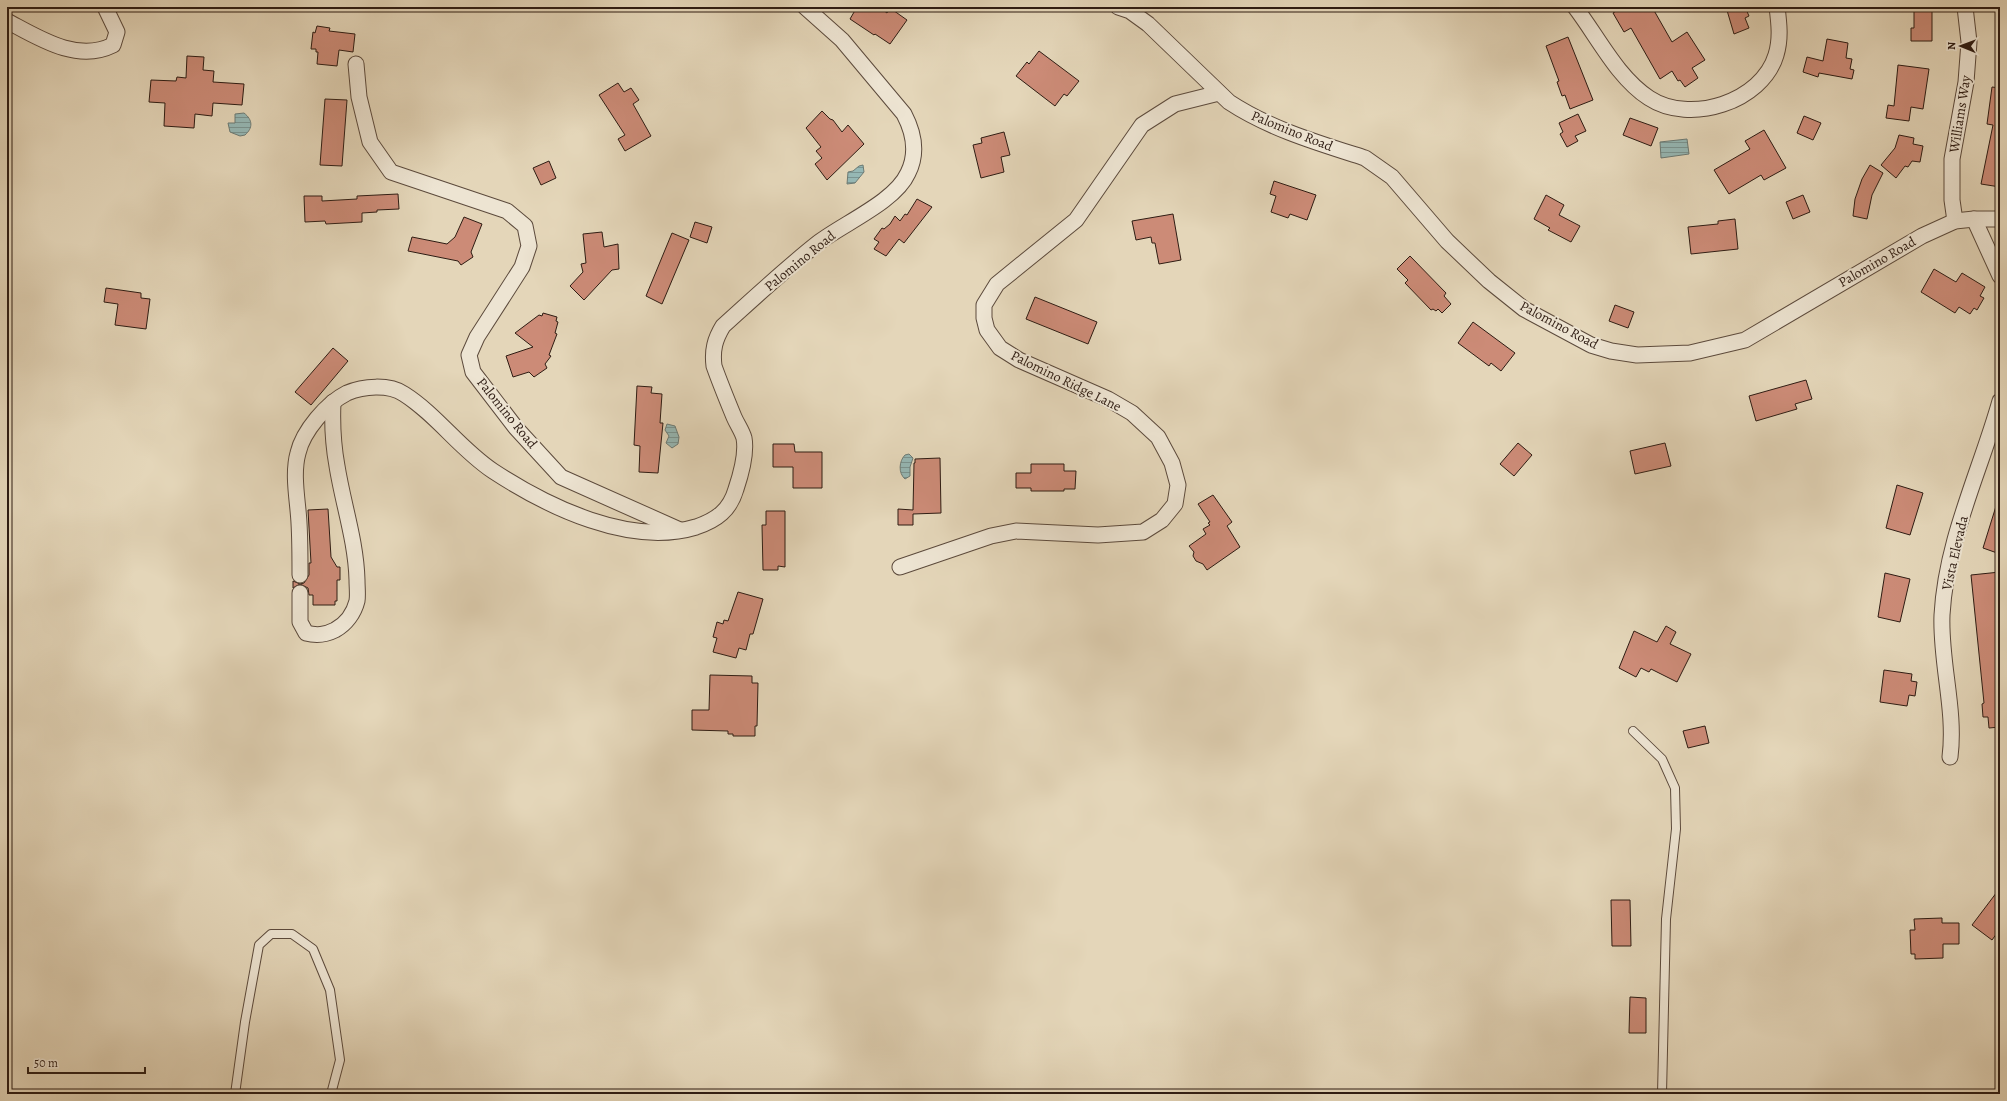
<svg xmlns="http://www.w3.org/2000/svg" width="2007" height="1101" viewBox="0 0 2007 1101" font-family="Alegreya,serif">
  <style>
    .water { fill: url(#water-rules); stroke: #6c7a74 }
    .building { fill: #cc8b77; stroke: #2e1c13 }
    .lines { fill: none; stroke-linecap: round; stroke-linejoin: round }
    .lane-casing { stroke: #5c4a3c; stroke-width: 10 }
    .street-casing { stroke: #5c4a3c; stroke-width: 17 }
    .lane { stroke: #ede4d2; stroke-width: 8 }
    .street { stroke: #ede4d2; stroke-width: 15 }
    .labels { text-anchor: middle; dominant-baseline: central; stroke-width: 4; stroke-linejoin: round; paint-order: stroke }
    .street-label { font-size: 14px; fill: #2e1c13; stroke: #ede4d2 }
  </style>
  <defs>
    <pattern id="water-rules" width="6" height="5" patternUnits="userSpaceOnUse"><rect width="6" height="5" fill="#96b8b5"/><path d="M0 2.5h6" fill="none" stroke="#7b9592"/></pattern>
  </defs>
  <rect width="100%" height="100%" fill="#e4d6b9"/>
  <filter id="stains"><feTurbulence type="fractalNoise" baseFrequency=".005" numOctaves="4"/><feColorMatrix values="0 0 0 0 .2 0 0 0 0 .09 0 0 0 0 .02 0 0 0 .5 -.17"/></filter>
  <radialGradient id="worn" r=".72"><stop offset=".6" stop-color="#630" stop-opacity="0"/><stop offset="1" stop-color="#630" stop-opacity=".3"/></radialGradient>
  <!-- water -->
  <g class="water">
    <path d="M244,113C253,120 253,128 245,135L240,136L230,132L228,123H235V114Z"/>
    <path d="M1687,139L1689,154L1661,158L1660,142Z"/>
    <path d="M863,165L864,172L855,183L847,184L848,172L853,171L859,166Z"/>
    <path d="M667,424L675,426L679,437L678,444L672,448L666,443L669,436L665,430Z"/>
    <path d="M909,454L913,458L910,467V476L905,479C898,473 899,461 905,455Z"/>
  </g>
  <!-- building -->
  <g class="building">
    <path d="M857,7H879L887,13L890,8L907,20L890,44L875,34L874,35L850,19Z"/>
    <path d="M1623,7H1652L1672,42L1687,32L1705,60L1692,68L1698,78L1685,87L1680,80L1678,81L1672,71L1660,79L1631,28L1624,32L1613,13Z"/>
    <path d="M1726,7H1745L1749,16L1745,18L1749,28L1734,34Z"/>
    <path d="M1914,7H1932V41H1911V28H1914Z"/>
    <path d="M317,26L330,28L329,31L355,34L353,52L339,50L337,66L317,64L318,52H316V49H311L313,32L315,33Z"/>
    <path d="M1568,37L1593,100L1570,109L1565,95L1562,96L1557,82L1559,81L1546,46Z"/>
    <path d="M1827,39L1848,43L1846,58L1852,59L1850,69L1854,70L1852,79L1819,73L1818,77L1803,72L1807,57L1823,61Z"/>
    <path d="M1039,51L1079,81L1067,96L1064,94L1055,106L1016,76L1027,62L1029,64Z"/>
    <path d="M187,56L204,57L203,70L214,71L213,82L244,84L242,105L213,103L212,116L195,114L194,128L164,126L165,103L149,102L151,80L176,81L177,77L186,78Z"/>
    <path d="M1898,65L1929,69L1923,109L1911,107L1909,121L1886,118L1888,105L1894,106Z"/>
    <path d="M618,83L624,92L631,88L639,100L633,104L651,136L625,151L618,139L625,135L599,95Z"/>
    <path d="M1992,87L2000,88V187L1981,184L1993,125L1987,124Z"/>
    <path d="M325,99L347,100L342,166L320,165Z"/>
    <path d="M822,111L830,119L833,120L842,132L848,125L864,144L827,180L815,164L822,158L816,151L821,147L806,128Z"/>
    <path d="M1578,114L1586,131L1575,136L1578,141L1567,147L1560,134L1563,132L1559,123Z"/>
    <path d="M1804,116L1821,123L1813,140L1797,133Z"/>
    <path d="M1630,118L1658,128L1651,146L1623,135Z"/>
    <path d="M1764,130L1786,168L1764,180L1761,175L1729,194L1714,170L1750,149L1745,141Z"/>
    <path d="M1004,132L1010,155L1001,157L1004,172L981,178L973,145L982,143L981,138Z"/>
    <path d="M1899,135L1914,138L1913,144L1923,146L1920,162L1912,161L1908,167L1905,166L1896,178L1881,165L1895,148Z"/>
    <path d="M549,161L556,178L541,185L533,168Z"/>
    <path d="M1870,165L1883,173L1872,195L1867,219L1853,216L1855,199L1862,179Z"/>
    <path d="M1274,181L1316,195L1307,220L1290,214L1288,218L1271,212L1276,196L1270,194Z"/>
    <path d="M398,194L399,209L377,210V212L362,213V222L326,224L325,221L305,222L304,196H322V201L357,199V196Z"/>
    <path d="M1546,195L1564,205L1559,215L1580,226L1571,242L1548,230L1550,228L1534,219Z"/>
    <path d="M1803,195L1810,212L1793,219L1786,202Z"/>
    <path d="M917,199L932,207L904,243L899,239L886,256L874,249L879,242L874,239L882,228L884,229L890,224L895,216L900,221L905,214L907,215Z"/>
    <path d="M1173,214L1181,260L1159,264L1155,243H1152L1151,237L1136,240L1132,221Z"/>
    <path d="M464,217L482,224L471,252L473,257L461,265L458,261L408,251L412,237L447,244L455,237Z"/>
    <path d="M1735,219L1738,249L1691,254L1688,227L1718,224V221Z"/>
    <path d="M695,222L712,227L707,243L690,237Z"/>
    <path d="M602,232L604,247L618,244L619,269L612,270L584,300L570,286L583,272L581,264L586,263L583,234Z"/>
    <path d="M672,233L689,240L662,304L646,296Z"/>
    <path d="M1410,256L1446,293L1444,296L1451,304L1442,313L1438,309L1436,311L1433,309L1431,310L1405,283L1408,280L1397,269Z"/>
    <path d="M1934,269L1956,282L1962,273L1985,287L1980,296L1984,298L1977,310L1974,308L1970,314L1959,307L1955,313L1921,292Z"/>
    <path d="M106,288L141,293V298L150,299L146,329L115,325L118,304L104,302Z"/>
    <path d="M1035,297L1097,322L1088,344L1026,319Z"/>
    <path d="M1615,305L1634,312L1628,328L1609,321Z"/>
    <path d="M543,313L557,317L556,321L558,322L555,333L557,334L549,355L551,356L545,364L547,368L534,377L529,372L513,377L506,356L533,347L515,333L539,315L542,316Z"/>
    <path d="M1473,322L1515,353L1501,371L1491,363L1489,366L1458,343Z"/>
    <path d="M333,348L348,361L311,405L295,392Z"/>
    <path d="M1806,380L1812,399L1795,404L1797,409L1756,421L1749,396Z"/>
    <path d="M637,386L652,387L651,393L662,394L660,423H663L658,473L639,472L640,446L634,445Z"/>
    <path d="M1518,443L1532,455L1514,476L1500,464Z"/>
    <path d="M1665,443L1671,466L1635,474L1630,451Z"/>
    <path d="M773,444H794L795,452H822V488H793V467H773Z"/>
    <path d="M940,458L941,513L913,514V525H898V509L913,510L914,463H915V459Z"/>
    <path d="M1031,464H1064V471H1076L1075,489H1064V491H1031V488H1016V473H1031Z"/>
    <path d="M1897,485L1923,493L1910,535L1886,528Z"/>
    <path d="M1213,495L1232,522L1227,526L1240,547L1207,570L1203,564L1196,561L1193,556L1194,552L1189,546L1206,534L1203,529L1210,525L1208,523L1210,522L1198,504Z"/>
    <path d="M1997,503H2000V554L1983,548Z"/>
    <path d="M328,509L331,557L337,567H340V580H337V601H335V605H313V595H309L308,588L300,584L293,588V581L300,584L304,583L309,575V563H311L308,510Z"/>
    <path d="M766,511H785V567L778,566V570H763L762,525H766Z"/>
    <path d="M2000,572V727L1989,728L1988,717H1983L1982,704L1984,703L1971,575Z"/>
    <path d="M1885,573L1910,579L1900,622L1878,617Z"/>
    <path d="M738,592L763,599L753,634H750L746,650L739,648L736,658L713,652L717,638L713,637L717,622L723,624L724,620L728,621Z"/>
    <path d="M1666,626L1676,632L1670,644L1691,654L1677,682L1651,669L1649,672L1641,668L1636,677L1619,668L1634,631L1657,642Z"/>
    <path d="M1884,670L1912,674L1911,681L1917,682L1915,696L1909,695L1907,706L1880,702Z"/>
    <path d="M710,675L752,676V683H758L757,726H755V736H733V734H728V731L692,730V710H709Z"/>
    <path d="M1705,726L1709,743L1688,748L1683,731Z"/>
    <path d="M2000,888V929L1992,940L1972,925Z"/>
    <path d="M1611,900H1630L1631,946H1612Z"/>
    <path d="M1942,918V923H1959V944H1943V958L1915,959V954H1911L1910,930H1915L1914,919Z"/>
    <path d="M1630,997L1646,998V1033H1629Z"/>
  </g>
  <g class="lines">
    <!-- lane casing -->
    <g class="lane-casing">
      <g id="lane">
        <path d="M1633,731L1662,759L1675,788L1676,829L1666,919L1662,1094"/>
        <path d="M235,1094L245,1022L259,945L271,934H292L313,949L330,990L340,1060L331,1094"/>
      </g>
    </g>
    <!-- street casing -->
    <g class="street-casing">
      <g id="street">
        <path d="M1118,7L1130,11L1148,24L1229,102C1270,129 1318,143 1365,158L1392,177L1447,241L1489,281L1524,309L1591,345L1611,351L1637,355L1690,353L1745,340L1922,236L1955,221L1974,219H2000"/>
        <path d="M1575,7C1598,37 1617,77 1649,98C1690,125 1762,102 1776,55C1781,39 1779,23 1777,7"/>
        <path d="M7,21C39,38 77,63 113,45L117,32L105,7"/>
        <path d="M356,64L359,97L370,142L391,172L507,211L525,226L529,246L522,267L477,337L469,355L473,372L516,428L561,477L680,530"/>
        <path d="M1974,219L2000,276"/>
        <path d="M1955,221L1952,200V159L1966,82L1969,42L1965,7"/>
        <path d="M900,567L991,536L1016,531L1098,535L1143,532L1162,520L1175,504L1178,485L1172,463L1158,437L1132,413L1108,399L1019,360L1000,348L987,330L984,318V305L997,284L1076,220L1142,125L1175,104L1219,93"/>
        <path d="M300,575C300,558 300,540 299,523C298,501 292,475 298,453C303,431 327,403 347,393C363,386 389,384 404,394C437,415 460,449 493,471C548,507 630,547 696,527C717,520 730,510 736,489C741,474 747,454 744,438C742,431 737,424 734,417C727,400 720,383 714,366C712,350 715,339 723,326C754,298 785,269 818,243C844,223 895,202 908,173C918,153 914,133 904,114L842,40L805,7"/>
        <path d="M300,593V622L306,633C317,636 325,635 335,630C346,624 354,613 357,601C358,595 357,587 357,580C356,541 343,504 337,466C333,444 332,424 333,402"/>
        <path d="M1950,757C1956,710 1940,662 1942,615C1946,540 1980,472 2000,401"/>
      </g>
    </g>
    <!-- lane -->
    <use href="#lane" class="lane"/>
    <!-- street -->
    <use href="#street" class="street"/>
  </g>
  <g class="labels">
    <!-- street labels -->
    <g class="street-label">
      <text transform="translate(1960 114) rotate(-81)">Williams Way</text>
      <text transform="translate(1292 131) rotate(22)">Palomino Road</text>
      <text transform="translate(800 261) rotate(-39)">Palomino Road</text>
      <text transform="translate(1877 262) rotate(-30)">Palomino Road</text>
      <text transform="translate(1559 325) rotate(28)">Palomino Road</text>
      <text transform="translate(1066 381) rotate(26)">Palomino Ridge Lane</text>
      <text transform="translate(507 413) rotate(51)">Palomino Road</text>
      <text transform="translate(1955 553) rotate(-77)">Vista Elevada</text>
    </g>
  </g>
  <!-- margin -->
  <rect width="2007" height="1101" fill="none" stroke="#e4d6b9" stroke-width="24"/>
  <rect x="8" y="8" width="1991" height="1085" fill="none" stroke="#2e1c13" stroke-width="2"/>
  <rect x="12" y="12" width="1983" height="1077" fill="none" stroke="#2e1c13"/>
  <!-- north arrow -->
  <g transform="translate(1961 46) rotate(271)" stroke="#ede4d2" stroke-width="3" paint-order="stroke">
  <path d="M0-3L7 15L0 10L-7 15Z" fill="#2e1c13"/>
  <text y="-6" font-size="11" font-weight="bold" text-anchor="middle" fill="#2e1c13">N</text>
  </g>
  <!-- scale -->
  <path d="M28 1067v6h117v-6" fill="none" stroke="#2e1c13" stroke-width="2"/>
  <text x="34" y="1067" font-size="12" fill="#2e1c13" stroke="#ede4d2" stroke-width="3" paint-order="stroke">50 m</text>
  <rect width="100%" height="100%" filter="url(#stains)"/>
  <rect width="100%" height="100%" fill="url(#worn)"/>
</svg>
